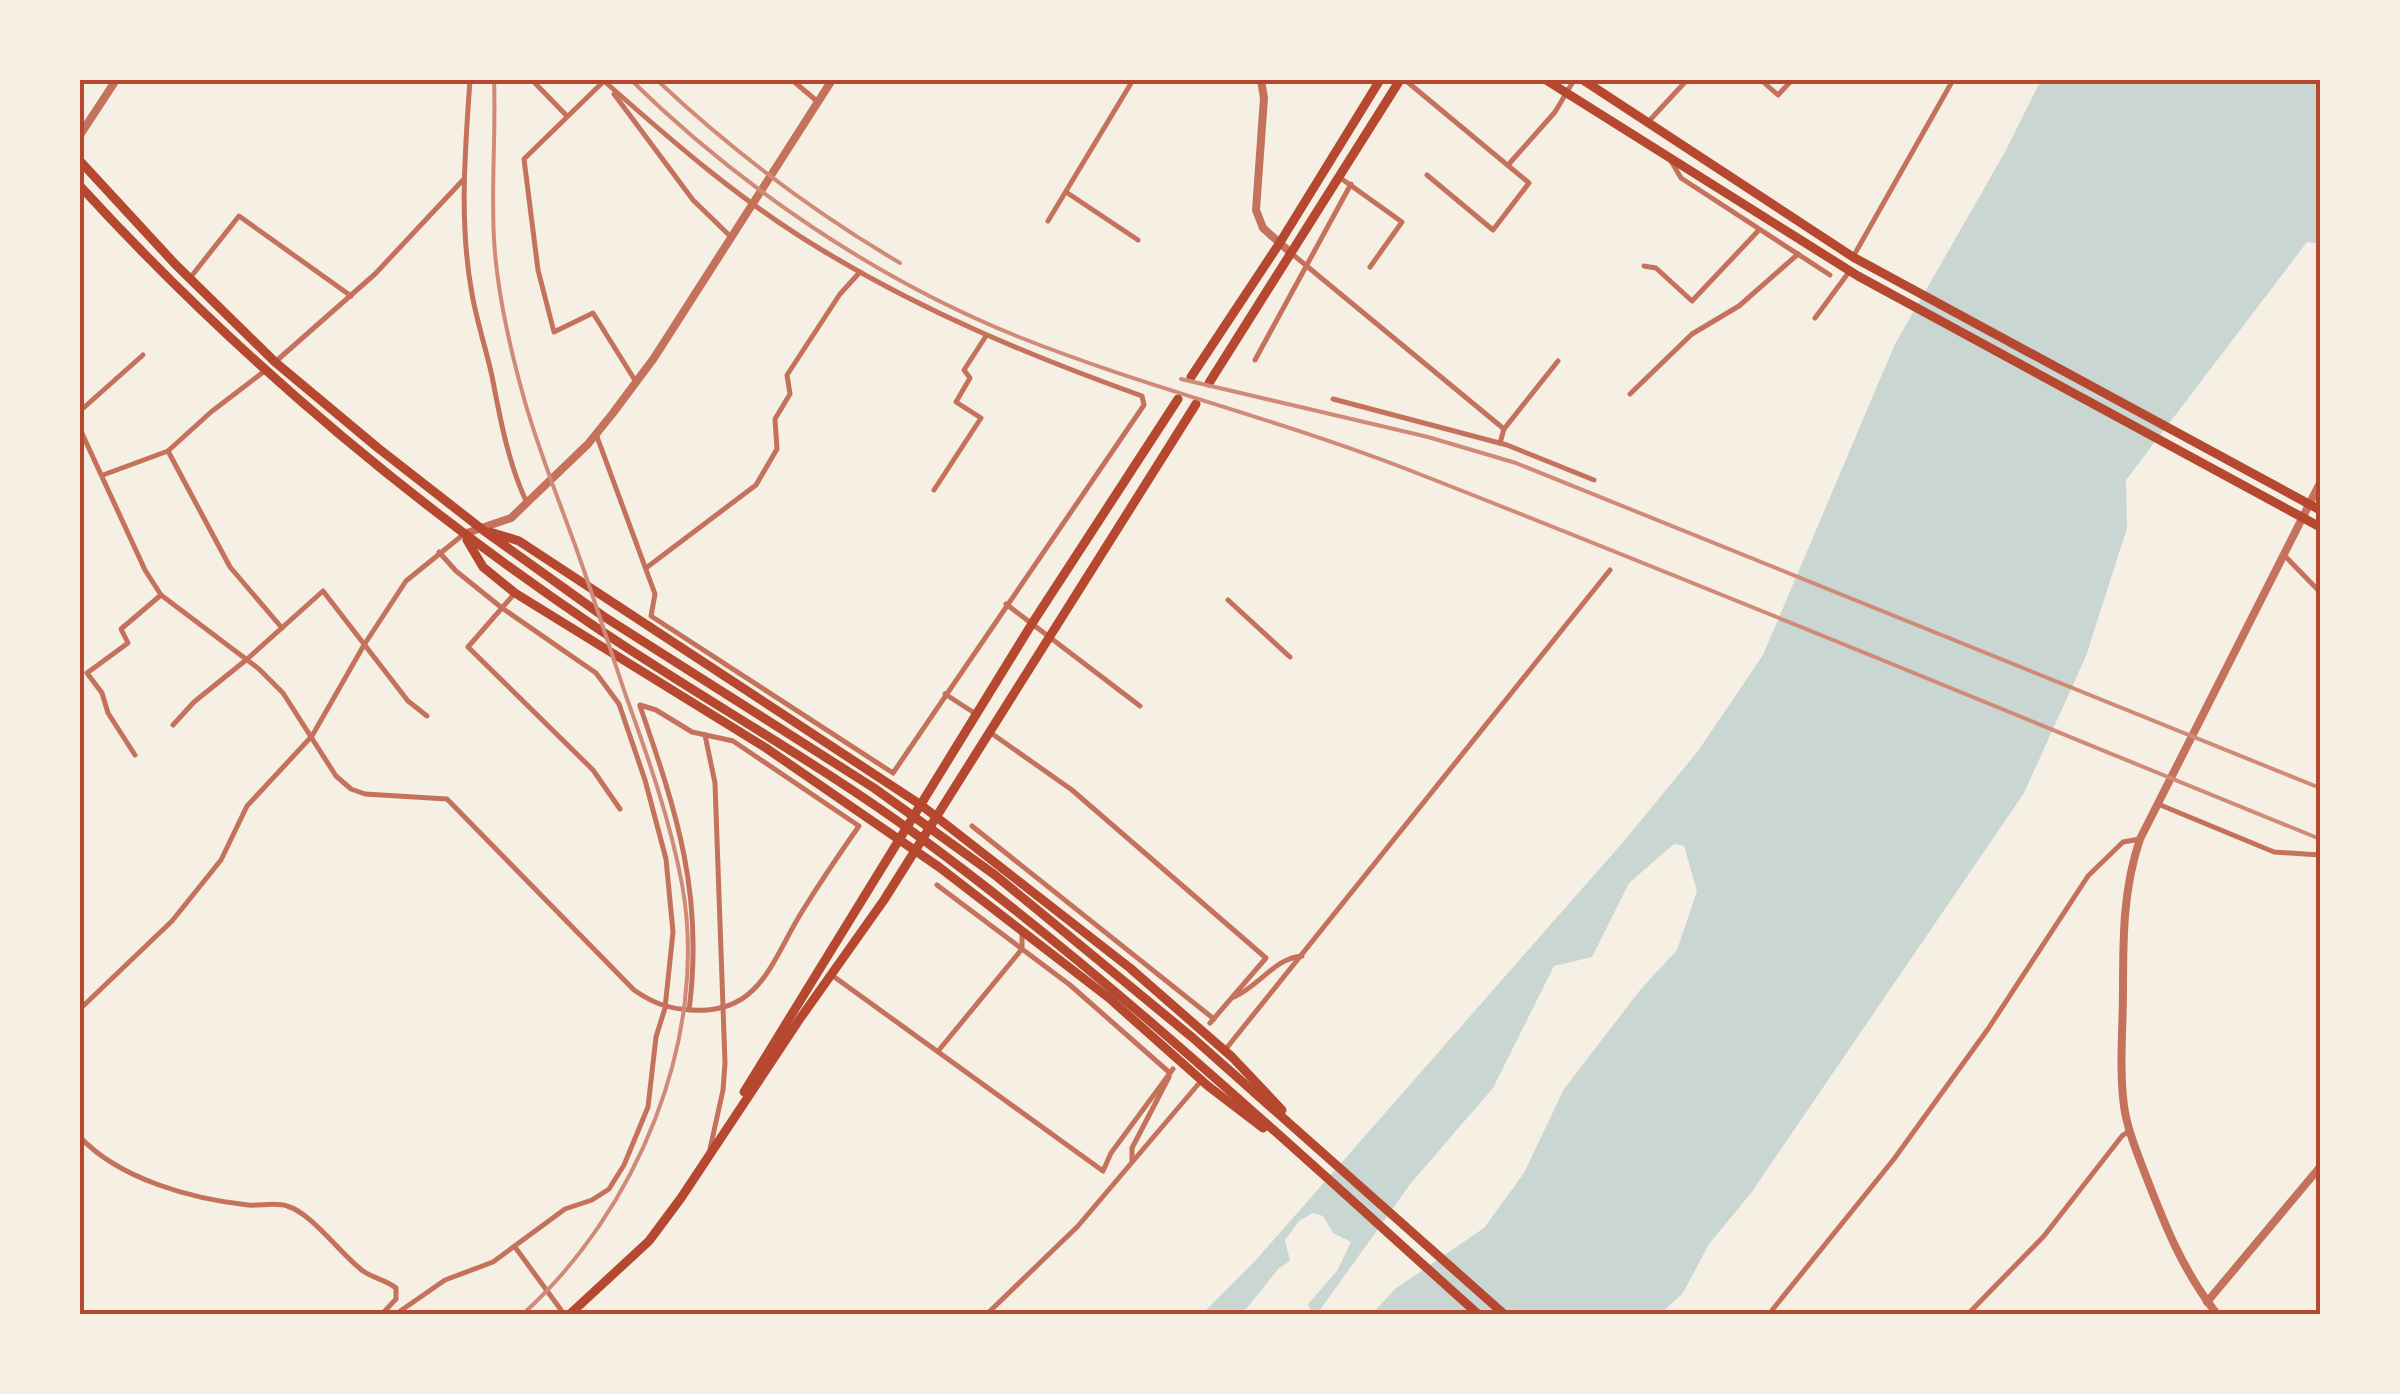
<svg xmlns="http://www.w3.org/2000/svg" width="2400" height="1394" viewBox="0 0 2400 1394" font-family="'Source Sans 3',sans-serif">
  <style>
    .water { fill: #c9d6d2 }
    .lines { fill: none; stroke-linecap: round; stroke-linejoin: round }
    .minor { stroke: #c5725c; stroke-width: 5 }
    .tertiary { stroke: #c5725c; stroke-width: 8 }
    .primary { stroke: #b5482f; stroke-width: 9 }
    .trunk { stroke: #b5482f; stroke-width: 9 }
    .rail { stroke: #cf8b77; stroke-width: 4 }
    .neatline { fill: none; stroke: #b5482f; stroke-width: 4 }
  </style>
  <rect width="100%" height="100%" fill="#f6efe4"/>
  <!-- water -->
  <path class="water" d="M2041,80H2320V244L2307,242L2126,480L2127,528L2086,656L2024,793L1751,1193L1709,1244L1683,1293L1660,1314H1372L1395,1289L1484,1228L1524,1173L1564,1089L1641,989L1677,950L1697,891L1684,846L1674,844L1629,883L1592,957L1554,966L1493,1088L1411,1183L1317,1314H1312L1308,1304L1337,1271L1351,1242L1333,1233L1323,1216L1313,1213L1299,1221L1285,1240L1290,1261L1279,1268L1242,1314H1202L1256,1260L1624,841L1698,751L1763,655L1895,344L2005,152Z"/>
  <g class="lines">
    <!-- minor -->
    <g class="minor">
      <path d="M470,80C465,151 459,223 472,294C477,322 486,349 492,376C500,418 508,462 526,501"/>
      <path d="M532,80L566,115"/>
      <path d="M792,80L818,102"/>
      <path d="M1405,80L1529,183L1493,230L1427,175"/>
      <path d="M1761,80L1778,95L1792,80"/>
      <path d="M614,94L693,200L730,236"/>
      <path d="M1649,121L1687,80"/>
      <path d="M1671,161L1681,178L1830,275"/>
      <path d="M1508,165L1555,112L1574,80"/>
      <path d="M1339,177L1402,222L1370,267"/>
      <path d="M1066,192L1138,240"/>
      <path d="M1048,221L1133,80"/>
      <path d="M1291,253L1504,429"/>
      <path d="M1853,257L1953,80"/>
      <path d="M1644,266L1656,268L1692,301L1759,230"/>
      <path d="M190,278L239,216L351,296"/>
      <path d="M1815,318L1849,272"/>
      <path d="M1255,360L1351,184"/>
      <path d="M274,363L375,274L463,180"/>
      <path d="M1630,394L1692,334L1739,306L1798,254"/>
      <path d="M1333,399L1507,445L1594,480"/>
      <path d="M80,411L143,355"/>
      <path d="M80,429L145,570L161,595L259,669L283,693L336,776L351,789L365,794L447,799L634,990C653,1003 668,1009 692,1010C761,1015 772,959 803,910C821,881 840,853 859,826L733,741L692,732L656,710L640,705"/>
      <path d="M596,434L655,594L651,616L893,773L1144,405L1142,396C1031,356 924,312 822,250C743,203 673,142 604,81L524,159L538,270L554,332L593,313L636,382"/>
      <path d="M1500,443L1504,429L1558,361"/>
      <path d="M168,451L230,567L282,628"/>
      <path d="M103,475L168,451L211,412L266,370"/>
      <path d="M934,490L981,418L956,402L970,378L964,370L986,336"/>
      <path d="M2284,555L2320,592"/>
      <path d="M646,568L756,485L777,449L775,419L790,394L787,375L840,294L860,272"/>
      <path d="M515,593L468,647L593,770L620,809"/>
      <path d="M1228,600L1290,657"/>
      <path d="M1006,604L1140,706"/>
      <path d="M945,694L976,714"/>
      <path d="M640,706C677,813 704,895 689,1010"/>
      <path d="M173,725L194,702L246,660L323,591L408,701L427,716"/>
      <path d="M991,733L1072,790L1266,958L1210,1023"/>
      <path d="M705,735L715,783L725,1063L723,1090L710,1149"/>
      <path d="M135,755L108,713L102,693L87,673L128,643L121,629L161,595"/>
      <path d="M2158,804L2274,852L2320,855"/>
      <path d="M972,826L1214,1019"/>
      <path d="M937,885L1022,949L939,1050"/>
      <path d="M1022,930V949L1070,985L1170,1073"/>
      <path d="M833,976L1103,1171L1111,1153L1173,1069"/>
      <path d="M1234,997C1259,986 1275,958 1302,956"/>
      <path d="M80,1009L172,921L221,860L247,806L312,736L364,645L406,581L464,534"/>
      <path d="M1225,1050L1610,570"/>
      <path d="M80,1137C119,1179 192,1199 248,1205C260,1206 276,1202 287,1206C312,1213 341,1255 363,1271C373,1278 386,1280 396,1288V1299L382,1314"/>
      <path d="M1132,1161V1148L1169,1077"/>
      <path d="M515,1247L564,1314"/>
      <path d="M396,1314L445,1280L493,1262L565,1209L592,1200L609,1189L624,1165L648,1107L656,1037L665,1008L673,932L666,859L645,780L619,704L596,673L502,608L456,571L439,552"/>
      <path d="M987,1314L1078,1226L1201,1081"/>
      <path d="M1769,1314L1894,1159L1988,1029L2088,876L2123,842L2140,839"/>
      <path d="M1968,1314L2044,1236L2122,1136L2129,1131"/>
    </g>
    <!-- tertiary -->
    <g class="tertiary">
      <path d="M1261,80L1264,98L1256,210L1263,228L1291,253"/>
      <path d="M80,135L116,80"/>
      <path d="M464,534L511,518L588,444L613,413L654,358L832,80"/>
      <path d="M2207,1302L2320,1167"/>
      <path d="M2217,1314C2182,1270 2164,1223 2144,1171C2136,1150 2127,1128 2124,1106C2119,1068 2123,1028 2123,991C2123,938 2123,889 2140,839L2320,483"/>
    </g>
    <!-- primary -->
    <g class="primary">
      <path d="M1546,80L1858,276L2320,527"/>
      <path d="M1583,80L1853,257L2320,510"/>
      <path d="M80,161L175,264L275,362L378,448L483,530L603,616L874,788L995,875L1193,1038L1504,1314"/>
      <path d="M80,186C233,353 406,499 594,626C702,699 816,761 921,838C1118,983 1296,1151 1478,1314"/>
      <path d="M490,532L519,541L921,805L1130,968L1232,1057L1282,1110"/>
      <path d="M467,540L483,567L515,593L766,748L939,867L1109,998L1208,1086L1263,1128"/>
    </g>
    <!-- trunk -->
    <g class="trunk">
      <path d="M1191,377L1279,244L1380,80"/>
      <path d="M1209,383L1400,80"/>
      <path d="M744,1092L1033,622L1178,399"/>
      <path d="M570,1314L649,1241L681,1198L799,1020L884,900L1196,404"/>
    </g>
    <!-- rail -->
    <g class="rail">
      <path d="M494,80C496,133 491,186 494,239C497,294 510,349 525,402C539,451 558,498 575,545C593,595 609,646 626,696C648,757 670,820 682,884C710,1038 636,1212 523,1314"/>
      <path d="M631,80C740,187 877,280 1019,337C1147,388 1281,420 1409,470C1714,589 2017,716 2320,839"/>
      <path d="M657,80C731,150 812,211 900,263"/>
      <path d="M1181,379L1428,437L1516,463L2320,788"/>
    </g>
  </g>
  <!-- border -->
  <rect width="2400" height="1394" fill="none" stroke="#f6efe4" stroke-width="165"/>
  <rect x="82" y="82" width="2236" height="1230" class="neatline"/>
</svg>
